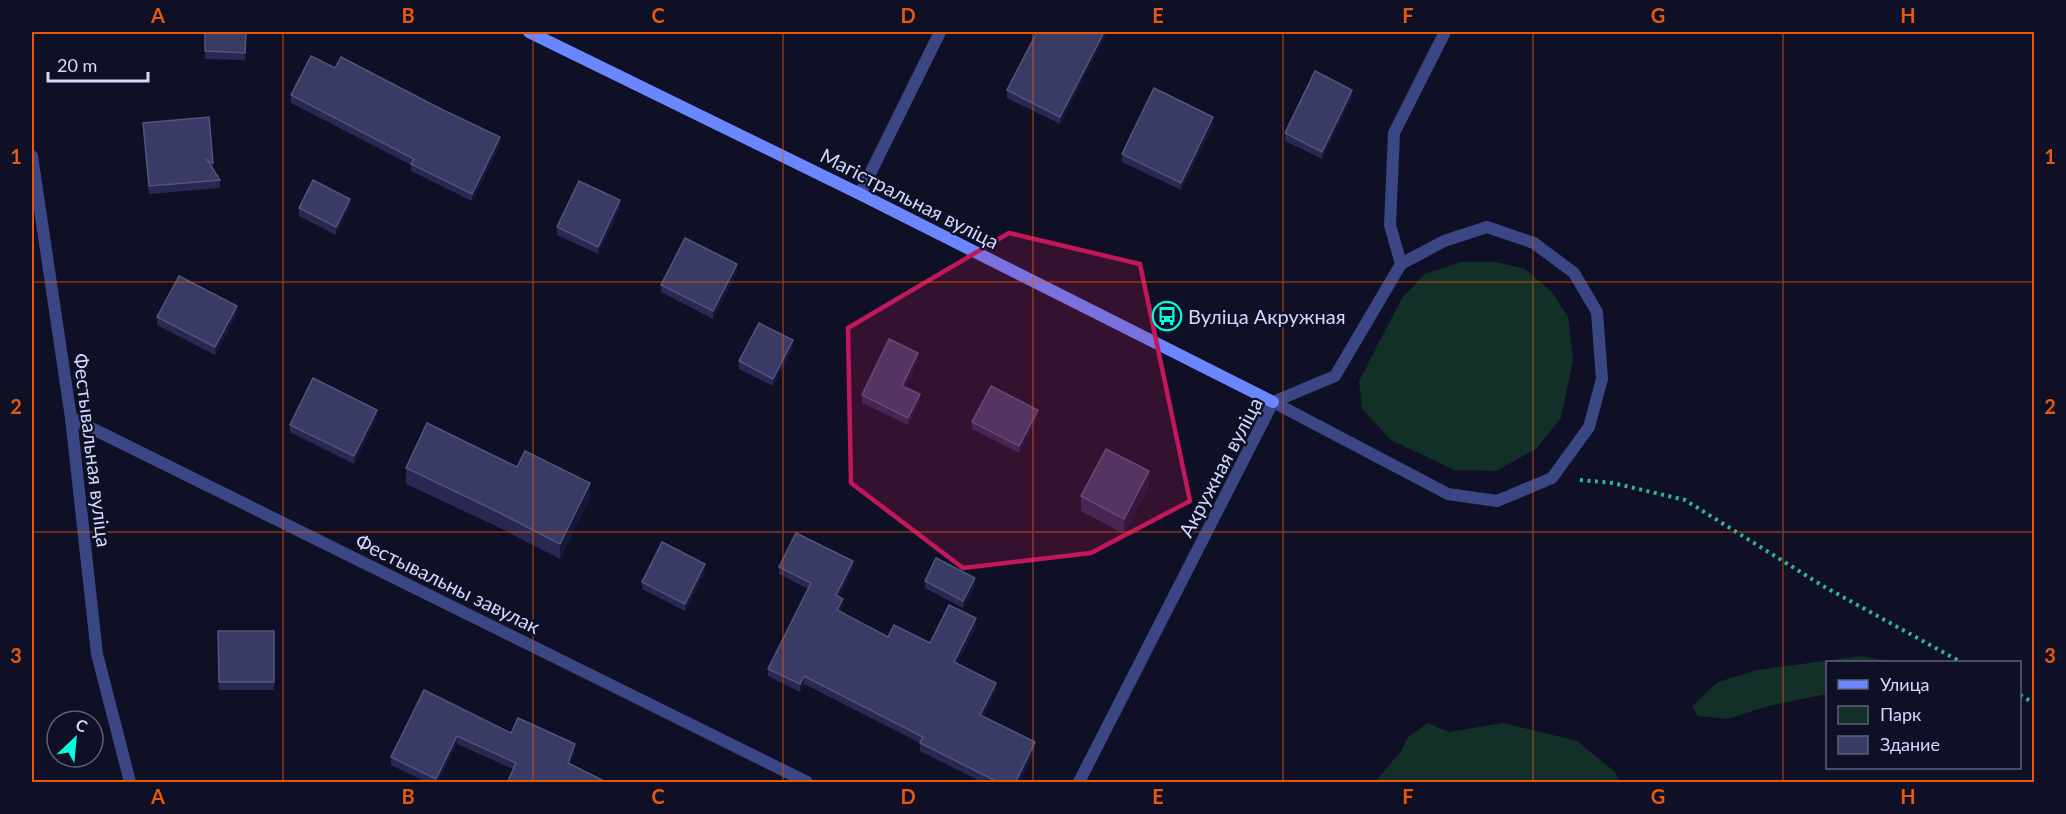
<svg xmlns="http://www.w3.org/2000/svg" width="2066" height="814" viewBox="0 0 2066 814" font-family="Lato,sans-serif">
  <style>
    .green { fill: #122f28 }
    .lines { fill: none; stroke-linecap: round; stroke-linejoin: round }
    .path { stroke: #2fb791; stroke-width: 4; stroke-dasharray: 3 4.5; stroke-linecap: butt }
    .lane { stroke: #3a4784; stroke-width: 12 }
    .street { stroke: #3a4784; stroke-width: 12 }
    .secondary { stroke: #6a87ff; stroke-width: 12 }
    .wall { fill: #282853 }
    .shaded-wall { fill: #161739 }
    .building { fill: #3a3b65; stroke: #52547e; stroke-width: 1.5 }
    .marked { fill: #c2185b; fill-opacity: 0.2; stroke: #c2185b; stroke-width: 4.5; stroke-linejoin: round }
    .grid { fill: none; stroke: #e8590c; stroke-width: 1.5; stroke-opacity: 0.55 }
    .labels { text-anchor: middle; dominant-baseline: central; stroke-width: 4.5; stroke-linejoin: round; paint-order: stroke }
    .street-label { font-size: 20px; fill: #d3d8ff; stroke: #0f1025 }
    .poi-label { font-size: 20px; fill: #d3d8ff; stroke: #0f1025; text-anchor: start }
    .neatline { fill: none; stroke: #e8590c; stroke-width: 2 }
    .grid-label { font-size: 20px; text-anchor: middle; font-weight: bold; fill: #e8590c }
  </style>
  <rect width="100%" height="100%" fill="#0f1025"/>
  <!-- green -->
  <g class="green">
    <path d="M1461,262H1496L1525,269L1552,292L1568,317L1573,360L1561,418L1536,449L1496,471L1454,470L1391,440L1362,409L1359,381L1402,298L1425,274Z"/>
    <path d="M1860,656L1897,662H1828L1827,694L1768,706L1728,719L1698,716L1692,706L1718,682L1757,670Z"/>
    <path d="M1428,723L1449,732L1503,723L1577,741L1615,772L1620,782H1375L1401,751L1408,737Z"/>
  </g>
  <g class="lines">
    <!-- path -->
    <g class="path">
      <path d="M1580,480L1613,483L1685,500L1823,586L1961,662"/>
      <path d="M2020,695L2034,703"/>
    </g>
    <!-- lane -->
    <path class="lane" d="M1273,402L1448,494L1497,501L1552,478L1589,427L1602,379L1597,312L1574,273L1534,243L1487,227L1444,241L1401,264"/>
    <!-- street -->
    <g class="street">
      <path d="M32,156L71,418L97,654L130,782"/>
      <path d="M860,194L940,32"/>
      <path d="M71,418L807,782"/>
      <path d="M1079,782L1273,402L1335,376L1401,264L1390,225L1394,133L1445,32"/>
    </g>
    <!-- secondary -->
    <path class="secondary" d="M529,32L860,194L1273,402"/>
  </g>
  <!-- wall -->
  <g class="wall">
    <path d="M246,32L245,60L205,59V51Z"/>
    <path d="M1037,32H1107L1060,124L1007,98V90Z"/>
    <path d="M335,68L500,145L472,201L411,171V165L291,103V95Z"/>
    <path d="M1352,97L1322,159L1285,141V133Z"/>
    <path d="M143,123L213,163V169L220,180V188L149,194Z"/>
    <path d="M1213,125L1181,190L1122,162V154Z"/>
    <path d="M350,207L336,235L299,216V208Z"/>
    <path d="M620,208L598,254L557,235V227Z"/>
    <path d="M737,272L713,319L661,292V285Z"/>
    <path d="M237,314L215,355L157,325V317Z"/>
    <path d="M793,348L773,386L739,369V361Z"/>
    <path d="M918,361L905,387L920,402L908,425L862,403V395Z"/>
    <path d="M377,417L354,464L290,432V425Z"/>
    <path d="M1038,417L1019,453L972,429V422Z"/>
    <path d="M517,467L590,498L560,559L496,526L406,484V468Z"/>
    <path d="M1149,486L1124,534L1081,511V496Z"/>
    <path d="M779,567L853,569L839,597L843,606L840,612L888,637L930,643L976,626L957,664L996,690L983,717L1035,750L1019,783H984L920,751V743L804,684L800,692L768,676V669L808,589L779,574Z"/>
    <path d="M705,572L685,611L642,589V582Z"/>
    <path d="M925,581L975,586L963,608L925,588Z"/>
    <path d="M218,631H274V690H219Z"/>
    <path d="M424,690L511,733L575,752L570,764L513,769L457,744L438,783H428L391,765V757Z"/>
  </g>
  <!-- shaded-wall -->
  <g class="shaded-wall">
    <path d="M1104,32H1107L1060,124V117Z"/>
    <path d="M1352,90V97L1322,159V152Z"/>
    <path d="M1213,117V125L1181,190V183Z"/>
    <path d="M500,137V145L472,201V194Z"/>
    <path d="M350,199V207L336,235V227Z"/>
    <path d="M620,200V208L598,254V247Z"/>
    <path d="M737,264V272L713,319V311Z"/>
    <path d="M237,306V314L215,355V347Z"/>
    <path d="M793,340V348L773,386V379Z"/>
    <path d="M918,353V361L902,393V386Z"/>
    <path d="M920,394V402L908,425V418Z"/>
    <path d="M377,410V417L354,464V456Z"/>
    <path d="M1038,410V417L1019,453V446Z"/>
    <path d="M1149,471V486L1124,534V519Z"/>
    <path d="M590,483V498L560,559V544Z"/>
    <path d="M853,561V569L836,603V595Z"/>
    <path d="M705,564V572L685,611V604Z"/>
    <path d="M975,578V586L963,608V601Z"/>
    <path d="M843,599V606L837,618V610Z"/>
    <path d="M976,618V626L954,670V662Z"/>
    <path d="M804,676V684L800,692V684Z"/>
    <path d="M996,683V690L980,723V715Z"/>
    <path d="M457,736V744L438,783H436V779Z"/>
    <path d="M1035,742V750L1019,783H1015Z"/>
    <path d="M575,744V752L568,771V763Z"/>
  </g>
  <!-- building -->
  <g class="building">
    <path d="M205,32H246L245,53L205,51Z"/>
    <path d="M1037,32H1104L1060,117L1007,90Z"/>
    <path d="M311,56L335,68L341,57L439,108L500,137L472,194L411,164L414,159L291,95Z"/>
    <path d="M1315,71L1352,90L1322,152L1285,133Z"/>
    <path d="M1154,88L1213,117L1181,183L1122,154Z"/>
    <path d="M209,117L213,163L207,160L220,180L149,186L143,123Z"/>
    <path d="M313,180L350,199L336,227L299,208Z"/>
    <path d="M579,181L620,200L598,247L557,227Z"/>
    <path d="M685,238L737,264L713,311L661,285Z"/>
    <path d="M179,276L237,306L215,347L157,317Z"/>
    <path d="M759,323L793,340L773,379L739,361Z"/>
    <path d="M889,339L918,353L902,386L920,394L908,418L862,395Z"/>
    <path d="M313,378L377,410L354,456L290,425Z"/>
    <path d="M991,386L1038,410L1019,446L972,422Z"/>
    <path d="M427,423L517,467L525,451L590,483L560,544L496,511L406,468Z"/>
    <path d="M1106,449L1149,471L1124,519L1081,496Z"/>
    <path d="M796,533L853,561L836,595L843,599L837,610L888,637L894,625L930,643L949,605L976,618L954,662L996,683L980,715L1035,742L1015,783H1000L920,743L923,737L804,676L800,684L768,669L811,583L779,567Z"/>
    <path d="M662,542L705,564L685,604L642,582Z"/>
    <path d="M936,558L975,578L963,601L925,581Z"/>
    <path d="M218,631H274V682H219Z"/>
    <path d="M424,690L511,733L518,718L575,744L568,763L608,783H507L516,763L457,736L436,779L391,757Z"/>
  </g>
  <!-- marked area -->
  <path class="marked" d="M1009,233L1140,264L1190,501L1091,553L963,568L851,483L848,328Z"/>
  <!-- grid -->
  <path class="grid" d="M283,32V782M533,32V782M783,32V782M1033,32V782M1283,32V782M1533,32V782M1783,32V782M32,282H2034M32,532H2034"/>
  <!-- icons -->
  <defs>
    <g id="bus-ring" transform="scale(1.5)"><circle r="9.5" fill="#0f1025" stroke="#00fedf" stroke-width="1.5"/><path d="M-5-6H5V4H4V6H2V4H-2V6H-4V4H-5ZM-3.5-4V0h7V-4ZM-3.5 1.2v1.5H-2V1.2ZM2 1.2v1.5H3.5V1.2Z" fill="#00fedf"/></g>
  </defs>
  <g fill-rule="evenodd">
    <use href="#bus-ring" x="1167" y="316"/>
  </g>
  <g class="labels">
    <!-- street labels -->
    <g class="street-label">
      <text transform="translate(910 198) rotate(27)">Магістральная вуліца</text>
      <text transform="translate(93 450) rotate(83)">Фестывальная вуліца</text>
      <text transform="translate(1220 467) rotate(-62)">Акружная вуліца</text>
      <text transform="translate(448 583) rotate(26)">Фестывальны завулак</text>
    </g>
    <!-- poi labels -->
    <g class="poi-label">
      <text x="1188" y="316">Вуліца Акружная</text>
    </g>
  </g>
  <!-- border -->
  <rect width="2066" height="814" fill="none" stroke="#0f1025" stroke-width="66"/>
  <!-- legend -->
  <rect x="1826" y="661" width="195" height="108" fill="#0f1025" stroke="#5d607c" stroke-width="1.5"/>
  <rect x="1838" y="680" width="30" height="9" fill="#6a87ff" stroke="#5d607c" stroke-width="1.5"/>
  <text x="1880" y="691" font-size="18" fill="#d3d8ff">Улица</text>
  <rect x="1838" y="706" width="30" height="18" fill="#122f28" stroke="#5d607c" stroke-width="1.5"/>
  <text x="1880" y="721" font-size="18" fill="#d3d8ff">Парк</text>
  <rect x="1838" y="736" width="30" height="18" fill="#3a3b65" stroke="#5d607c" stroke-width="1.5"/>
  <text x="1880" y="751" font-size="18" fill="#d3d8ff">Здание</text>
  <!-- north arrow -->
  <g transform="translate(75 739) rotate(26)"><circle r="28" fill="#0f1025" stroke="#5d607c" stroke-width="1.5"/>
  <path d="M0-4.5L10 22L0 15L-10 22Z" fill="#00fedf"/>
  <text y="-9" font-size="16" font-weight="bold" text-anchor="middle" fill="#d3d8ff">С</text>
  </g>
  <!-- scale -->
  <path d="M48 72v9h100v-9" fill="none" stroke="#d3d8ff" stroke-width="3"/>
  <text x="57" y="72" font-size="18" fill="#d3d8ff" stroke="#0f1025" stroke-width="4.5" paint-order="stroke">20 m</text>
  <rect x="33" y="33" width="2000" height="748" class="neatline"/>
  <g class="grid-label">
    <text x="158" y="23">A</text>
    <text x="408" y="23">B</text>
    <text x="658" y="23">C</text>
    <text x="908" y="23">D</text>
    <text x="1158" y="23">E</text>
    <text x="1408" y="23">F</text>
    <text x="1658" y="23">G</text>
    <text x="1908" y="23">H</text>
    <text x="16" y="164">1</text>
    <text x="2050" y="164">1</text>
    <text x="16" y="414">2</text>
    <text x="2050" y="414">2</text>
    <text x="16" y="663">3</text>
    <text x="2050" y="663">3</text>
    <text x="158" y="804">A</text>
    <text x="408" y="804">B</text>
    <text x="658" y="804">C</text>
    <text x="908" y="804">D</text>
    <text x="1158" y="804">E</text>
    <text x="1408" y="804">F</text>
    <text x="1658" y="804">G</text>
    <text x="1908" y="804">H</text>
  </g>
</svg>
